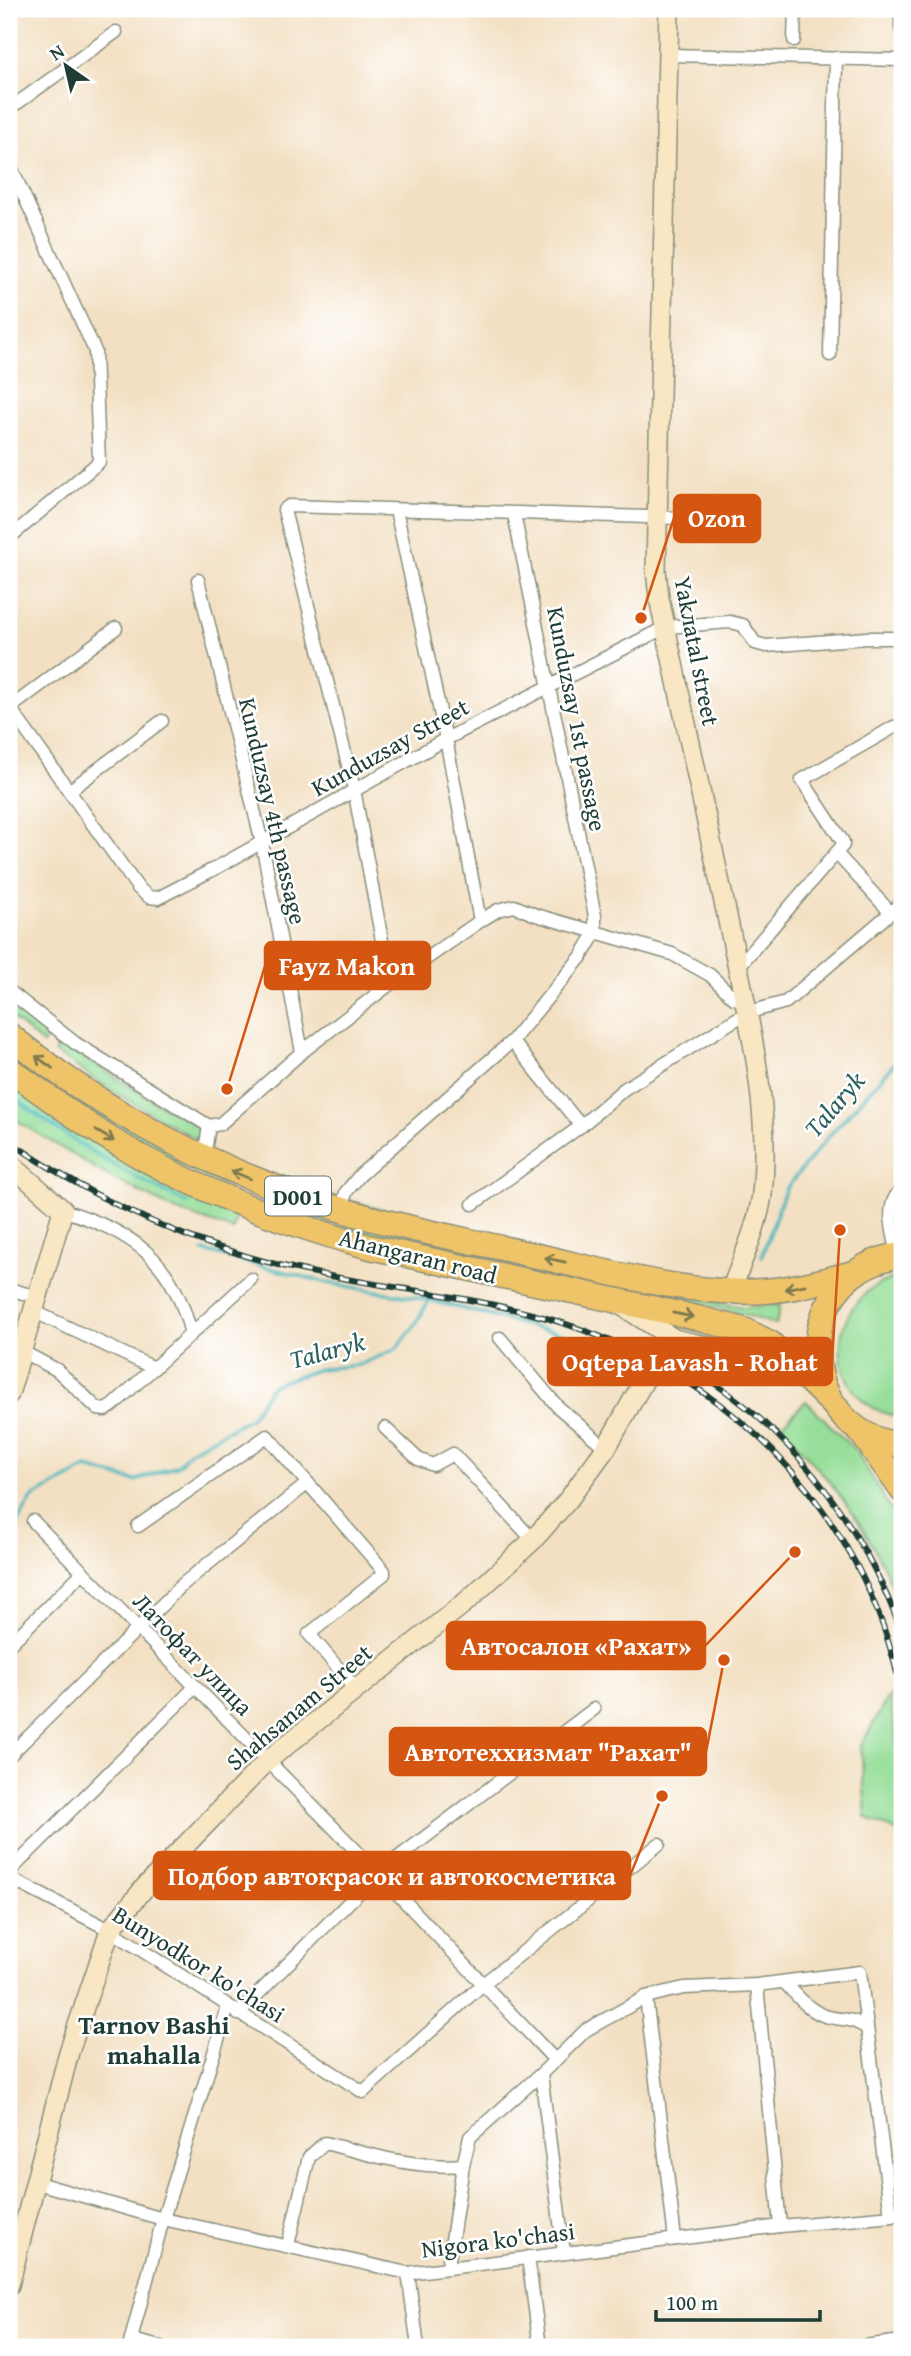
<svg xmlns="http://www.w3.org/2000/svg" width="911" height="2356" viewBox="0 0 911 2356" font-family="'Gentium Book Plus',serif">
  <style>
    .green { fill: #96de99; stroke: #5a8e66; stroke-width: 2 }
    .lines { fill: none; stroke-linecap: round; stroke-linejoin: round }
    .stream { stroke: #46b6bc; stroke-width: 3.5 }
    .street-casing { stroke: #898e7c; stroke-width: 15 }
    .secondary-casing { stroke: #898e7c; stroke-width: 22 }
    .highway-casing { stroke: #898e7c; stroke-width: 27 }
    .street { stroke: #fff; stroke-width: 12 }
    .secondary { stroke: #f9e7c3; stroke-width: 19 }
    .highway { stroke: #efc469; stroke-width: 24 }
    .rail-casing { stroke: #1f3d34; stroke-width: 6 }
    .rail { stroke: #fff; stroke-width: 3.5; stroke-dasharray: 10; stroke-linecap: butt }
    .oneway { stroke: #7d7a4c }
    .labels { text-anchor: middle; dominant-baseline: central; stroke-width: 5; stroke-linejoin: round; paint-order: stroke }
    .shield { fill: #fff; stroke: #627771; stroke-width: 2 }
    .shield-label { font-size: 23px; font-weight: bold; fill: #1f3d34 }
    .street-label { font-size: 24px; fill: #1f3d34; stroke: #fff }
    .water-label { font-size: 26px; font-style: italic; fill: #2b615d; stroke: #fff }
    .neighbourhood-label { font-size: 26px; font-weight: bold; fill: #1f3d34; stroke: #fff }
    .leader { fill: none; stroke: #d45610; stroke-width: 2.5 }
    .callout-dot { fill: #d45610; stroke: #fff; stroke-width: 2.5 }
    .callout { fill: #d45610; stroke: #d45610; stroke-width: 2.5 }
    .callout-label { font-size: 26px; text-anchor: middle; font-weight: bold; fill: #fff }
  </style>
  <rect width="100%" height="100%" fill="#fff"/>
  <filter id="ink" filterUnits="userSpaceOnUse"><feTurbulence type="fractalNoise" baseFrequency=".0143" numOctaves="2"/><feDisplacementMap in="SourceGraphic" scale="14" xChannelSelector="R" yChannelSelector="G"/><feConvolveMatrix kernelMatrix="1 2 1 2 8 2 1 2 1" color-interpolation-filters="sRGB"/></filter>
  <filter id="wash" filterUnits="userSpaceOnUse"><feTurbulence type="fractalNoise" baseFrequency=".00686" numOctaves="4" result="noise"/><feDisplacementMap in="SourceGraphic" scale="28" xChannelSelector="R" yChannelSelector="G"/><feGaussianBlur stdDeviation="1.57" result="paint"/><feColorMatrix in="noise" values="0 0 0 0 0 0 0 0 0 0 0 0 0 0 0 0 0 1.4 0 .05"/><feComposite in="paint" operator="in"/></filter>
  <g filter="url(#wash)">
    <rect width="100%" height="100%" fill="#f3e0c3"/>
    <!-- green -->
    <g class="green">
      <path d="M9,1001L50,1035L43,1044L9,1015Z"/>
      <path d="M61,1042L143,1095L203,1128L198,1140L112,1091L54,1052Z"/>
      <path d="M9,1045L169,1150L708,1301L744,1307L780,1305L776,1325L744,1314L558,1272H541C414,1243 281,1219 165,1156C110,1126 59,1091 9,1054Z"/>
      <path d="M9,1082L237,1214L233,1230L175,1210L108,1176L22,1124L9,1114Z"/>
      <path d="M902,1276V1417C819,1406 821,1292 902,1276Z"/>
      <path d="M806,1401L857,1452L896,1519L902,1532V1589L895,1592C868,1526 830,1478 780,1427Z"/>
      <path d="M889,1696L902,1773V1834L866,1817L861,1745Z"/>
    </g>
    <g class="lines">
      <!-- stream -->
      <g class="stream">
        <path d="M9,1094C68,1139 120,1171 187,1203"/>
        <path d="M203,1251L328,1283L429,1300"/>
        <path d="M762,1256L785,1190L828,1137L902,1055"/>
        <path d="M9,1536L33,1497L87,1468L135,1481L178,1465L190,1451L250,1418L272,1385L319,1369L359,1365L396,1349L414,1327L429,1300L564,1335"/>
      </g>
    </g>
  </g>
  <g filter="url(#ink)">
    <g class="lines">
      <!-- street casing -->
      <g class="street-casing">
        <g id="street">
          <path d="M901,28V9"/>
          <path d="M794,40L795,9"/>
          <path d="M669,55L902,60"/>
          <path d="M9,107L19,102L116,32"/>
          <path d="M9,163L95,351L99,462L9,538"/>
          <path d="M830,355L836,58"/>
          <path d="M396,510L446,739L480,921"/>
          <path d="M198,580L262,843L302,1052"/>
          <path d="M116,628L10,708L138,888L149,897L158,898L216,868L446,739L666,627L730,622L743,625L755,643L766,646L867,638H902"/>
          <path d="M69,791L162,721"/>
          <path d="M837,854L891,913"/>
          <path d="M738,967L843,845V842L802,780L894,727L902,725"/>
          <path d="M390,984L354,789L284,510L289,506L713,519"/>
          <path d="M9,991L75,1043L209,1126L220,1124L302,1052L390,984L480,921L498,910L514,906L536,915L672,954L710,975L734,998L744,1000"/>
          <path d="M512,1041L581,1126"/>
          <path d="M204,1158L209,1126"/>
          <path d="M473,1204L581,1126L624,1089L746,1013L786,1002L902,903"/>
          <path d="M342,1210L346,1192L360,1175L512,1041L581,957L595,933V916L514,514"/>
          <path d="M898,1255C894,1233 883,1205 902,1189"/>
          <path d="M9,1289L37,1297"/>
          <path d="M33,1311L154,1368"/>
          <path d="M191,1334L251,1279"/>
          <path d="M500,1338L558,1407L606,1448"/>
          <path d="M21,1351L57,1370L98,1409L105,1410L112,1406L191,1334C173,1259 134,1233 63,1210"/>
          <path d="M385,1428L418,1459L433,1465L453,1454L533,1540"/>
          <path d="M33,1521L378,1873L554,2059"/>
          <path d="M138,1526L267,1436L384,1571V1574L309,1634L356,1689"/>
          <path d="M9,1645L83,1572"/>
          <path d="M9,1756L183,1584L308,1483"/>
          <path d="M9,1872L195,1687"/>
          <path d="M9,1878L110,1930L363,2092L483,1984L659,1844"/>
          <path d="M784,1982C797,1995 810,2013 829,2017C847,2021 849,2017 867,2028"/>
          <path d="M757,1985L780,2226"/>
          <path d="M646,1997L675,2239"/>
          <path d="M238,2014L378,1873L594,1709"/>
          <path d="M541,2074L564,2253"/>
          <path d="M34,2182L163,2219L408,2273L780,2226L893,2216"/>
          <path d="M288,2245L309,2157L325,2143C371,2155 415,2169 463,2165"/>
          <path d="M528,2257L540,2347"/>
          <path d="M448,2267L463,2165L470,2137L541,2074L586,2030L646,1997L666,1992L684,1988L757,1985L860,1972L891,2216"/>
          <path d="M408,2273L418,2347"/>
          <path d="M132,2340L160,2347"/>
          <path d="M129,2347L163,2219L228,2007"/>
          <path d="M857,2347L902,2341"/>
        </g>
      </g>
      <!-- secondary casing -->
      <g class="secondary-casing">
        <g id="secondary">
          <path d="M669,9L656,570L659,598C682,704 704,810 727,916C745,1004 772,1104 762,1194C758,1227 742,1259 731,1291"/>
          <path d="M9,1163L63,1210L9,1394"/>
          <path d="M621,1305L674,1339L793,1365"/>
          <path d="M9,2285L69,2052L110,1930L146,1886L268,1760L467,1601L533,1540L568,1500L606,1448L647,1375L674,1339"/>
        </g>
      </g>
      <!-- highway casing -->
      <g class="highway-casing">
        <g id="highway">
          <path d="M9,1035C109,1116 216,1171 339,1209C400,1228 463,1239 524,1253C602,1270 696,1299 775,1290C803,1287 830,1279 857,1272"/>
          <path d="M9,1069C42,1093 74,1117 110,1139C191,1188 279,1222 370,1247L697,1318L744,1330L770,1343L836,1407"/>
          <path d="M902,1255C788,1270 791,1432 902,1445"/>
          <path d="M861,1432L902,1490"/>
        </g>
      </g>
      <!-- street -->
      <use href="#street" class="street"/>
      <!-- secondary -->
      <use href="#secondary" class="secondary"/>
      <!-- highway -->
      <use href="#highway" class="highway"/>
      <!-- rail casing -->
      <g class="rail-casing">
        <g id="rail">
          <path d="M9,1141C81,1191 162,1231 246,1256C339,1284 438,1289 532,1314C719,1363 865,1504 902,1696"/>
          <path d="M637,1341C766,1396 854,1503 902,1633"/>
        </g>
      </g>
      <!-- rail -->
      <use href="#rail" class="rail"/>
    </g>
    <!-- one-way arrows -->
    <defs><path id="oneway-shaft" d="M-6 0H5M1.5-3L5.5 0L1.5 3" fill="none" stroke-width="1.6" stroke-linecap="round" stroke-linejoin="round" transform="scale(1.75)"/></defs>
    <g class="oneway">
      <use href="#oneway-shaft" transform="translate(44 1062) rotate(-144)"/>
      <use href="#oneway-shaft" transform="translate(105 1136) rotate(31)"/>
      <use href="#oneway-shaft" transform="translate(241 1175) rotate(-158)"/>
      <use href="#oneway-shaft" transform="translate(555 1260) rotate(-168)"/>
      <use href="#oneway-shaft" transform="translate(795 1287) rotate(169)"/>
      <use href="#oneway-shaft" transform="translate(683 1315) rotate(11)"/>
    </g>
  </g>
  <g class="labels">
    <!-- shield labels -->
    <rect class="shield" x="265" y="1176.5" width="66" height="39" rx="5"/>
    <g class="shield-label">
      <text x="298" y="1196">D001</text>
    </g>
    <!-- street labels -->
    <g class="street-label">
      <text transform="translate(697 651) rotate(79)">Yakлatal street</text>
      <text transform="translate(577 719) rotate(79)">Kunduzsay 1st passage</text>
      <text transform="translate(390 747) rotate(-29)">Kunduzsay Street</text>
      <text transform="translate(273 811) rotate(77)">Kunduzsay 4th passage</text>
      <text transform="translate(418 1256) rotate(14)">Ahangaran road</text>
      <text transform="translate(193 1654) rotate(46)">Латофат улица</text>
      <text transform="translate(299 1707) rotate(-40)">Shahsanam Street</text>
      <text transform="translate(199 1964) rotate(32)">Bunyodkor ko'chasi</text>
      <text transform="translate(498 2240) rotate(-7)">Nigora ko'chasi</text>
    </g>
    <!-- water labels -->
    <g class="water-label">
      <text transform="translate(834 1104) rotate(-49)">Talaryk</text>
      <text transform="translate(327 1350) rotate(-15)">Talaryk</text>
    </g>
    <!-- neighbourhood labels -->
    <g class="neighbourhood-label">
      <text x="154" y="2024">Tarnov Bashi<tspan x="154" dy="30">mahalla</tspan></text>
    </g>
  </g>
  <!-- callouts -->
  <path class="leader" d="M641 618L674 518M227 1089L265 966M840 1230L832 1362M795 1552L705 1646M724 1660L706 1752M662 1796L630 1876"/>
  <g class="callout-dot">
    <circle cx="641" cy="618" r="7"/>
    <circle cx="227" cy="1089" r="7"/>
    <circle cx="840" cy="1230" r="7"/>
    <circle cx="795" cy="1552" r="7"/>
    <circle cx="724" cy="1660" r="7"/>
    <circle cx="662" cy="1796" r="7"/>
  </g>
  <g class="callout">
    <rect x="674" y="495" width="86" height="47" rx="7"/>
    <rect x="265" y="942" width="165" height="47" rx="7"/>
    <rect x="548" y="1338" width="284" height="47" rx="7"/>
    <rect x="447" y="1622" width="258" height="47" rx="7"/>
    <rect x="390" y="1728" width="316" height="47" rx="7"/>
    <rect x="154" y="1852" width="476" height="47" rx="7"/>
  </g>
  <g class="callout-label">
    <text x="717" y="527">Ozon</text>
    <text x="347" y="975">Fayz Makon</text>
    <text x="690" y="1371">Oqtepa Lavash - Rohat</text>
    <text x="576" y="1655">Автосалон «Рахат»</text>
    <text x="548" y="1761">Автотеххизмат "Рахат"</text>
    <text x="392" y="1885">Подбор автокрасок и автокосметика</text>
  </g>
  <!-- margin -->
  <rect width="911" height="2356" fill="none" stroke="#fff" stroke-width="35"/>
  <!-- north arrow -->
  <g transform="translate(66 66) rotate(326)" stroke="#ffffff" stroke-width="5" paint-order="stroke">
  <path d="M0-5L12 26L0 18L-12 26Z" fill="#1f3d34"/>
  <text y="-10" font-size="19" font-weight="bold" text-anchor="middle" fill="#1f3d34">N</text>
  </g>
  <!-- scale -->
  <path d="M656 2310v10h164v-10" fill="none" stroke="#1f3d34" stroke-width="3.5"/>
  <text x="666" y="2310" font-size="21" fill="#1f3d34" stroke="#ffffff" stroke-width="5" paint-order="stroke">100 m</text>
</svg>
